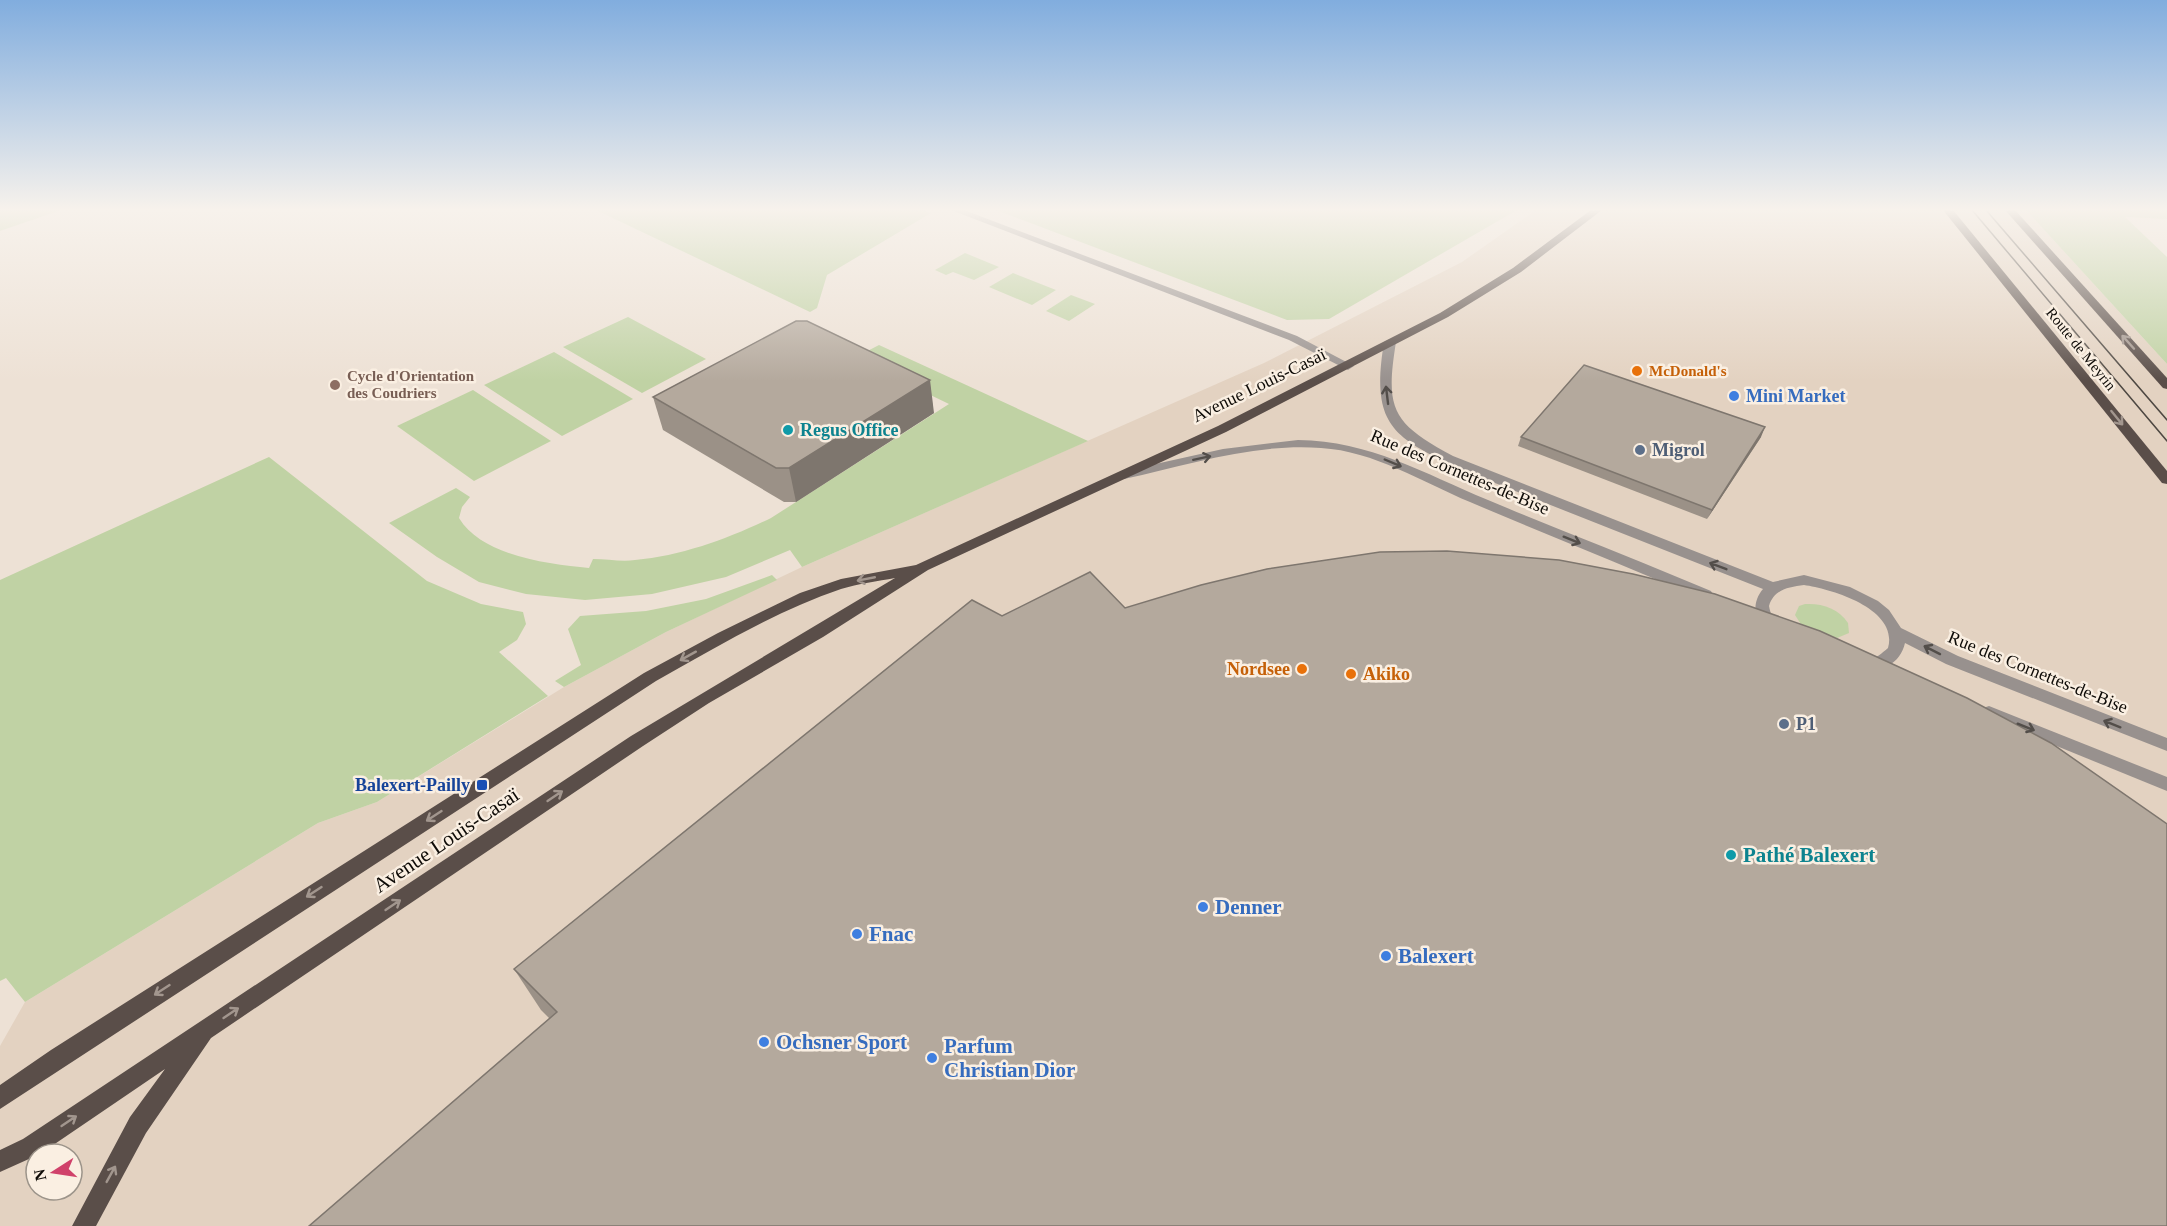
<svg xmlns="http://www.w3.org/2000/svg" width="2167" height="1226" viewBox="0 0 2167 1226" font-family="'Times New Roman',serif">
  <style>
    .commercial { fill: #e3d2c1; fill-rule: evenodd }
    .green { fill: #c0d2a4 }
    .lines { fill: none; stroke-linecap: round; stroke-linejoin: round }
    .street { fill: #98918e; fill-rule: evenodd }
    .primary { fill: #5a4e49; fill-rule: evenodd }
    .tram { stroke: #4e4842; stroke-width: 1.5 }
    .wall { fill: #9b9187 }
    .shaded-wall { fill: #7e766e }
    .building { fill: #b4a99d; stroke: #7e766e; stroke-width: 1.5 }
    .oneway { stroke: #a2968e }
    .oneway2 { stroke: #534e4a }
    .food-dot { fill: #e8710a; stroke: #faefe2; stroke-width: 2 }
    .education-dot { fill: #8d6e63; stroke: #faefe2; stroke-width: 2 }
    .shop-dot { fill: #3f7fe0; stroke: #faefe2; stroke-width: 2 }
    .culture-dot { fill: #0f9aa8; stroke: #faefe2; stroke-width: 2 }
    .service-dot { fill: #5c6f8a; stroke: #faefe2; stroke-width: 2 }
    .transit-dot { fill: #1a4fb4; stroke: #faefe2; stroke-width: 2 }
    .labels { text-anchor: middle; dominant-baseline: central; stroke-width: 5; stroke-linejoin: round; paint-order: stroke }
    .far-street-label { font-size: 15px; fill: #0e0b07; stroke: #faefe2 }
    .far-food-label { font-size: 15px; font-weight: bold; fill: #c56008; stroke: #faefe2; text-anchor: start }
    .far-education-label { font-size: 15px; font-weight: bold; fill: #785e54; stroke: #faefe2; text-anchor: start }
    .street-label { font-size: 18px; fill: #0e0b07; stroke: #faefe2 }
    .shop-label { font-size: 18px; font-weight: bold; fill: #366cbe; stroke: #faefe2; text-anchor: start }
    .culture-label { font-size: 18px; font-weight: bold; fill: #0d838f; stroke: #faefe2; text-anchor: start }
    .service-label { font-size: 18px; font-weight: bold; fill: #4e5e75; stroke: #faefe2; text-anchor: start }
    .food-label { font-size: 18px; font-weight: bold; fill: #c56008; stroke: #faefe2; text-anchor: end }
    .transit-label { font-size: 18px; font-weight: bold; fill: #164399; stroke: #faefe2; text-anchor: end }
    .near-street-label { font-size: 21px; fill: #0e0b07; stroke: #faefe2 }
    .near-culture-label { font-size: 21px; font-weight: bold; fill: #0d838f; stroke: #faefe2; text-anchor: start }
    .near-shop-label { font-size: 21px; font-weight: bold; fill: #366cbe; stroke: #faefe2; text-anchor: start }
  </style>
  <rect width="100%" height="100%" fill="#ede1d5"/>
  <!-- commercial -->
  <path class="commercial" d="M1536,210H2026L2167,364V1226H0V1046L25,1002L318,823L377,802L564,687L666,632L802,567L1264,363L1462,262ZM36,1154H72V1190H36Z"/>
  <!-- green -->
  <g class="green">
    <path d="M0,210H61L0,231Z"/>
    <path d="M596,210H922L931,213L827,275L817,308L810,312Z"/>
    <path d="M996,210H1517L1329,319L1287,320Z"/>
    <path d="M2026,210H2167V219L2125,217L2167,257V364Z"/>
    <path d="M965,253L999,267L974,280L953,272L946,275L935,270Z"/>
    <path d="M1013,273L1056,290L1032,305L989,287Z"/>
    <path d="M1071,295L1095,304L1069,321L1046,311Z"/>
    <path d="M628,317L706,359L642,393L563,347Z"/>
    <path d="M879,345L1088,441L802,567L790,550L726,577L652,594L585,600L526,594L479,582L437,557L389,523L456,488L470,497L462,507L459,518C482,556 548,564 589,568L593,559C607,559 622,562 635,560C682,556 730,538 771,518L949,404L854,358Z"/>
    <path d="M554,352L633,399L562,436L484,385Z"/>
    <path d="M473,390L551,441L474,481L397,426Z"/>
    <path d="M269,457L427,581L481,604L523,612L526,624L517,640L499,652L548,696L377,802L318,823L25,1002L6,978L0,981V580Z"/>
    <path d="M772,575L777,580L666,632L564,687L555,681L581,665L568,629L580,616L646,611L706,599Z"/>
    <path d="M1805,604C1822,603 1838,608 1848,623L1849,633L1837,638L1802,626L1795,615L1799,606Z"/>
  </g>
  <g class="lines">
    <!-- street -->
    <g class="street">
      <path d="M951,210H964L1297,336L1354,366L1348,370L1344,368L1289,340Z"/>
      <path d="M1390,339L1396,342C1385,410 1392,423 1453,456L1773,582L1804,575L1850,587L1878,601L1889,610L1901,628L1958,656L2167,738V751L1946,664L1905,643C1889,713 1718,643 1763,589L1467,472C1394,438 1370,428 1384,342ZM1804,585C1832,589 1899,609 1888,648C1882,653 1876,659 1868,660C1834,667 1775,643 1769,606C1774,589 1789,587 1804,585Z"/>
      <path d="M1298,440C1370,441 1423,473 1488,500C1552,527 1618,552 1682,579L1711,591L1713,595L1706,600L1701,599C1624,565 1547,535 1470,502C1422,482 1374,451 1321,448C1254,443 1188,465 1124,479L1117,475L1124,471L1223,449Z"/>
      <path d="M1989,706L2167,777V791L1983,716L1981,712L1983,708Z"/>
    </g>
    <!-- primary -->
    <g class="primary">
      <path d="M1591,210H1602L1521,272L1448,317L1226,432L928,570L823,637L709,703L643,746L211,1038L146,1133L96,1226H72L130,1117L165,1069L40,1154L0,1172V1150L23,1139L631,736L895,578C878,581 858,584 841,589C776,611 715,648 656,681L0,1109V1085L51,1050L644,673L718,633L800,593L841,579L916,565L1218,426L1440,313L1513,268Z"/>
      <path d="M1943,210H1953L2167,471V484L2162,483Z"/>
      <path d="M2005,210H2015L2167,378V389L2163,388Z"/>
    </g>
    <!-- tram -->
    <g class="tram">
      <path d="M1972,210L2167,441"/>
      <path d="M1986,210L2167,420"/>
    </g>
  </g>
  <!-- wall -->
  <g class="wall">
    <path d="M653,397L934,413L796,502H784L663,430Z"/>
    <path d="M1521,437H1761L1707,519L1518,446Z"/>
    <path d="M1002,616L550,1019L541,1010L514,969Z"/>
  </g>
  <!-- shaded-wall -->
  <g class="shaded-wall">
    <path d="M930,380L934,413L796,502L789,468Z"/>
    <path d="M1765,427L1761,437L1707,519L1712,510Z"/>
  </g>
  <!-- building -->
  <g class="building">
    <path d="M796,321H807L930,380L789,468H776L653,397Z"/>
    <path d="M1584,365L1765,427L1712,510L1521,437Z"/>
    <path d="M1447,551L1559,560L1633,574L1715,594L1820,631L1967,698L2051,743L2167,824V1226H309L557,1012L514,969L972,600L1002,616L1090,572L1125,608L1201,585L1267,569L1380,552Z"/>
  </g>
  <!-- one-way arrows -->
  <defs><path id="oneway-shaft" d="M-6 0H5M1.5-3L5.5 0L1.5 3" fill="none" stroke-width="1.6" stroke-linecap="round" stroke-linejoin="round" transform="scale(1.5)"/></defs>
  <g class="oneway">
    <use href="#oneway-shaft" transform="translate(2128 342) rotate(-132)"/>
    <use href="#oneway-shaft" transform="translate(2117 418) rotate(51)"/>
    <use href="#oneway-shaft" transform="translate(866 579) rotate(169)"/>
    <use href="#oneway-shaft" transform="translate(688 656) rotate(151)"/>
    <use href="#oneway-shaft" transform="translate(555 796) rotate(-34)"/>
    <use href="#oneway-shaft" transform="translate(434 816) rotate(147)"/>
    <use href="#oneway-shaft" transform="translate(314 892) rotate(147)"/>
    <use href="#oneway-shaft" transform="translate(393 905) rotate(-34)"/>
    <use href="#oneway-shaft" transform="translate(162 990) rotate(147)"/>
    <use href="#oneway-shaft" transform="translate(231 1013) rotate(-34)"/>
    <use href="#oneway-shaft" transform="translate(69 1121) rotate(-34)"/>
    <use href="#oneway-shaft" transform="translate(111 1174) rotate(-61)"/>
  </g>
  <g class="oneway2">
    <use href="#oneway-shaft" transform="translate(1387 395) rotate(-97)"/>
    <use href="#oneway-shaft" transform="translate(1202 458) rotate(-12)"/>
    <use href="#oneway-shaft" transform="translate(1393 463) rotate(23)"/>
    <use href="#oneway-shaft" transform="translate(1572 540) rotate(22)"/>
    <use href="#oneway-shaft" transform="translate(1718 566) rotate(-159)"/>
    <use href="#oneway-shaft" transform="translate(1932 650) rotate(-153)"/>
    <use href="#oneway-shaft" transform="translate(2112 724) rotate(-158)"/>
    <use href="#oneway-shaft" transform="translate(2026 727) rotate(22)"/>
  </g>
  <!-- sky -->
  <linearGradient id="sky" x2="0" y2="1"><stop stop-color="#81adde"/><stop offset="0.55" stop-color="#f7f2ec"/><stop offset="1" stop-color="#f7f2ec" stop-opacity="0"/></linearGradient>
  <rect width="2167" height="381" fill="url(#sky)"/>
  <!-- markers -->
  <g class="food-dot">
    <circle cx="1637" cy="371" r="6"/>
    <circle cx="1302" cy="669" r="6"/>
    <circle cx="1351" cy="674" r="6"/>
  </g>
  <circle class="education-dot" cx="335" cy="385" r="6"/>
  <g class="shop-dot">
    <circle cx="1734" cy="396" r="6"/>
    <circle cx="1203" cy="907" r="6"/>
    <circle cx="857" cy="934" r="6"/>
    <circle cx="1386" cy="956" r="6"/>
    <circle cx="764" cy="1042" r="6"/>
    <circle cx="932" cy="1058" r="6"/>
  </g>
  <g class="culture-dot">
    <circle cx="788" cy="430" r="6"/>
    <circle cx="1731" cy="855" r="6"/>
  </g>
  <g class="service-dot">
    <circle cx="1640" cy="450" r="6"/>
    <circle cx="1784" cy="724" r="6"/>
  </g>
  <rect class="transit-dot" x="476" y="779" width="12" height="12" rx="3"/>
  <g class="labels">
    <!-- far-street labels -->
    <g class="far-street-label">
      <text transform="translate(2081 349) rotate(51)">Route de Meyrin</text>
    </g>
    <!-- far-food labels -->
    <g class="far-food-label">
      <text x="1649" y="371">McDonald's</text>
    </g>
    <!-- far-education labels -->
    <g class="far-education-label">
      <text x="347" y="376">Cycle d'Orientation<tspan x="347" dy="17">des Coudriers</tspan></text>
    </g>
    <!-- street labels -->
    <g class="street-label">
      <text transform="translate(1259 385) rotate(-26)">Avenue Louis-Casaï</text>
      <text transform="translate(1460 472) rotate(23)">Rue des Cornettes-de-Bise</text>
      <text transform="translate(2038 672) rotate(22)">Rue des Cornettes-de-Bise</text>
    </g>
    <!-- shop labels -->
    <g class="shop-label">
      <text x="1746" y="396">Mini Market</text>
    </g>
    <!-- culture labels -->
    <g class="culture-label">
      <text x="800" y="430">Regus Office</text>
    </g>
    <!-- service labels -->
    <g class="service-label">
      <text x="1652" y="450">Migrol</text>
      <text x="1796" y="724">P1</text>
    </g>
    <!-- food labels -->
    <g class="food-label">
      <text x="1290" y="669">Nordsee</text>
      <text x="1363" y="674" text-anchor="start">Akiko</text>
    </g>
    <!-- transit labels -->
    <g class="transit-label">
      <text x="470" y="785">Balexert-Pailly</text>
    </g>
    <!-- near-street labels -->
    <g class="near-street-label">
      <text transform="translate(446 840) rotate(-34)">Avenue Louis-Casaï</text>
    </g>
    <!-- near-culture labels -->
    <g class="near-culture-label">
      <text x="1743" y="855">Pathé Balexert</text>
    </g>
    <!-- near-shop labels -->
    <g class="near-shop-label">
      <text x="1215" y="907">Denner</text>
      <text x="869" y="934">Fnac</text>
      <text x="1398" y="956">Balexert</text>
      <text x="776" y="1042">Ochsner Sport</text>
      <text x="944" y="1046">Parfum<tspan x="944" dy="24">Christian Dior</tspan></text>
    </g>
  </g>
  <!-- north arrow -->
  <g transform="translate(54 1172) rotate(258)"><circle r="28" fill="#faefe2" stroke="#9c948a" stroke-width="1.5"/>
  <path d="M0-4.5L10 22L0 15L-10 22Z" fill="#d0416a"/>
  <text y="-9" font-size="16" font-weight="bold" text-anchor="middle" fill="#0e0b07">N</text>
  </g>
</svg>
